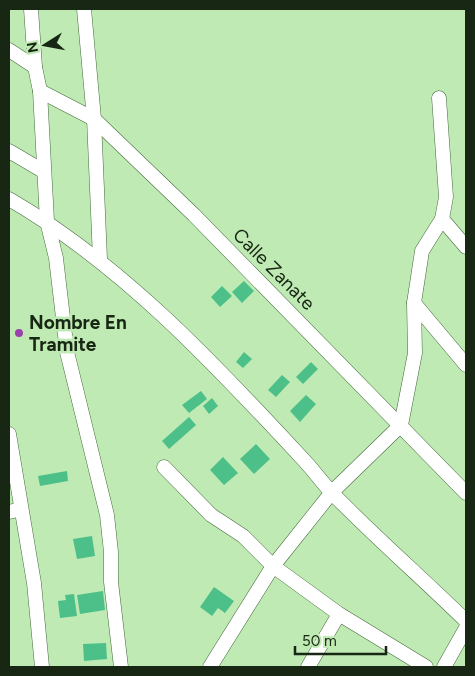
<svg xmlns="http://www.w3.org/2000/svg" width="475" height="676" viewBox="0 0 475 676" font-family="Figtree,sans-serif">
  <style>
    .building { fill: #4dc089 }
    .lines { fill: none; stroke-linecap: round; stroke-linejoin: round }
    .street-casing { stroke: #446a3b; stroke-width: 15 }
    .street { stroke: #fff; stroke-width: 14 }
    .poi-dot { fill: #9941ad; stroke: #bfeab4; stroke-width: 2 }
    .labels { text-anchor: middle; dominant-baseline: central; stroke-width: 5; stroke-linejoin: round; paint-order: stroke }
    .street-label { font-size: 19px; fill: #172713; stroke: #bfeab4 }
    .poi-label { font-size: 19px; font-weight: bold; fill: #172713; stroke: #bfeab4; text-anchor: start }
  </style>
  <rect width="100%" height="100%" fill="#bfeab4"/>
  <!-- building -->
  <g class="building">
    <path d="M244,281L254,291L242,303L232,292Z"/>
    <path d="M222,286L232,296L220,307L211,297Z"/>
    <path d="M244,352L252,359L243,368L236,362Z"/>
    <path d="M311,362L318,369L303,384L296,377Z"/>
    <path d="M282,375L290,382L276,397L268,390Z"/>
    <path d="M201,391L207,399L189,413L182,405Z"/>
    <path d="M306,395L316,404L300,422L290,411Z"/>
    <path d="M212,398L218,406L209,414L203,406Z"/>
    <path d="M189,417L196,425L169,449L162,441Z"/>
    <path d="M256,444L270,459L254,474L240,459Z"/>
    <path d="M223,457L238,473L224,485L210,470Z"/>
    <path d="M67,471L68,481L40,486L38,476Z"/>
    <path d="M92,536L95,556L77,559L73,539Z"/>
    <path d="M214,587L234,601L225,613L218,608L212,616L200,607Z"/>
    <path d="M103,591L105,610L80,614L77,595Z"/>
    <path d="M74,594L77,616L60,618L58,601L66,600L65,595Z"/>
    <path d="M106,643L107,659L84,661L83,644Z"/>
  </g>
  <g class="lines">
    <!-- street casing -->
    <g class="street-casing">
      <g id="street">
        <path d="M31,9L35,67L40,91L47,221L56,258L67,352L107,515L111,552V582L121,667"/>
        <path d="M84,9L94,119L100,259"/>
        <path d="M9,50L35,67"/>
        <path d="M40,91L94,119L194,215L466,493"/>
        <path d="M9,151L43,171"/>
        <path d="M9,199C121,264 212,361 300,456C311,467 321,481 332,493C375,537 422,578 466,621"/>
        <path d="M442,219L466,247"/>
        <path d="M414,303L466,365"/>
        <path d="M9,434L34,583L42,667"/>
        <path d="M164,467L211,515L243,536L273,566L339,614L426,667"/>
        <path d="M9,512L21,509"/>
        <path d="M210,667L273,566L332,492L401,425L415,353L414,303L422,251L442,219L446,197L439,98"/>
        <path d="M308,667L339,614"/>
        <path d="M444,667L466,628"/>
      </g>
    </g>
    <!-- street -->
    <use href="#street" class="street"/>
  </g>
  <!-- markers -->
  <circle class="poi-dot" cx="19" cy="333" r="5"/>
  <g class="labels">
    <!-- street labels -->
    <g class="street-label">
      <text transform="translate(274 269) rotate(45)">Calle Zanate</text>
    </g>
    <!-- poi labels -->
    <g class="poi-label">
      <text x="29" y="322">Nombre En<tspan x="29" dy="22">Tramite</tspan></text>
    </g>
  </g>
  <!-- border -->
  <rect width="475" height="676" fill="none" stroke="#172713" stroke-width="20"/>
  <!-- north arrow -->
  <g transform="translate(45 45) rotate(259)" stroke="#bfeab4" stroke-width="4" paint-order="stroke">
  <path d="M0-4L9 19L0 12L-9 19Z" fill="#172713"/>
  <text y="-8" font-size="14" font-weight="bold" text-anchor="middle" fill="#172713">N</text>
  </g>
  <!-- scale -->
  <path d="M295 646v8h91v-8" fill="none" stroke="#172713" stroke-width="2.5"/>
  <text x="302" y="646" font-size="15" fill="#172713" stroke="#bfeab4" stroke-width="4" paint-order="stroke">50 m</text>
</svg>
